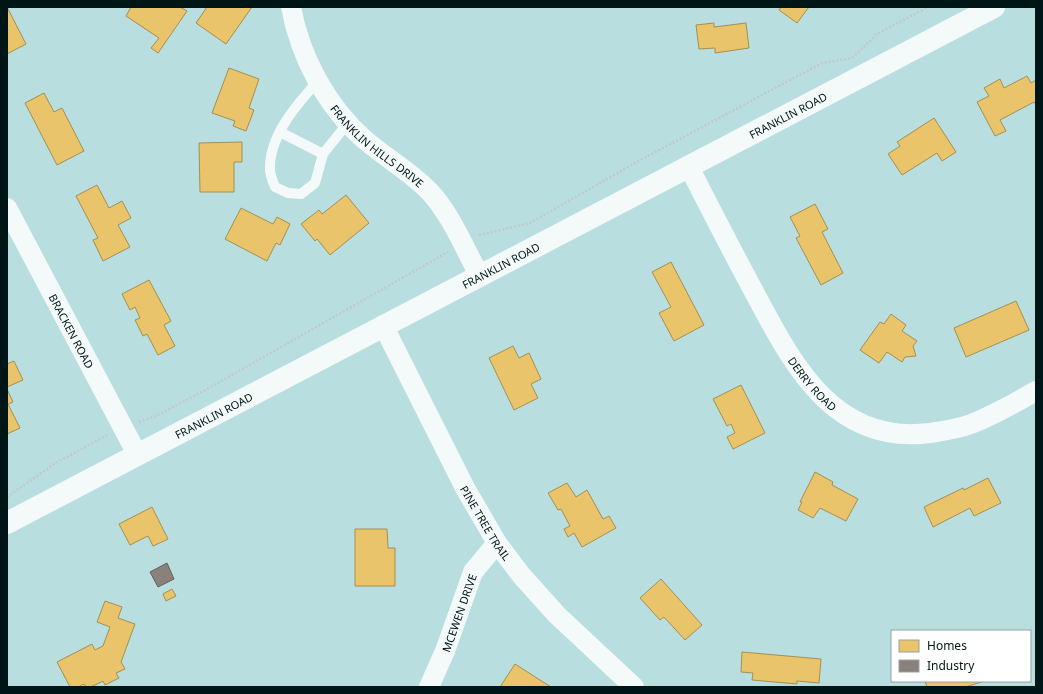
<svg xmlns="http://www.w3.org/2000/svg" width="1043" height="694" viewBox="0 0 1043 694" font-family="'Noto Sans',sans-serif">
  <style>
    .homes { fill: #e9c46a; stroke: #a39051 }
    .industry { fill: #8a817c; stroke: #61615d }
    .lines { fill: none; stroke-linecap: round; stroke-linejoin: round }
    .path { stroke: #bfcacb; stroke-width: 2.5; stroke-dasharray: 2 2; stroke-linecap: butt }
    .lane { stroke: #f4fafa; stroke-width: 10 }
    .street { stroke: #f4fafa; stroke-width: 20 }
    .secondary { stroke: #f4fafa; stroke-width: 22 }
    .labels { text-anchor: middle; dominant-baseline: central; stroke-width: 4; stroke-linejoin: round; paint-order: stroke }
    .street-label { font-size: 11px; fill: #001516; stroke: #fff }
  </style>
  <rect width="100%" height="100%" fill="#b9dee0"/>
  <!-- homes -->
  <g class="homes">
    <path d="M7,7L26,44L7,54Z"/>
    <path d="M131,7H180L187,11L158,53L151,48L159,38L126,16Z"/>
    <path d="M207,7H252L226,44L196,23Z"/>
    <path d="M781,7H809L797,23L779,10Z"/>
    <path d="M714,23V27L746,23L749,48L715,53V48L699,49L696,25Z"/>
    <path d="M229,68L259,79L249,108L254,110L246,131L233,126L235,121L212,113Z"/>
    <path d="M1027,76L1031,83L1036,80V105L1034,102L1000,120L1006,131L995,136L977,102L989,96L984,88L1000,79L1004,88Z"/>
    <path d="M44,93L54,112L62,108L84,151L57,165L25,103Z"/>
    <path d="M934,118L956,152L942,161L937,153L902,175L888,154L900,146L897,142Z"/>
    <path d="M242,142V162H234V192H200L199,143Z"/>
    <path d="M97,185L109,208L122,201L131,218L118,225L130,247L103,261L93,240L98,238L76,196Z"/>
    <path d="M346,195L369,223L330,255L317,239L315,241L301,224L319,210L322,214Z"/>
    <path d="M815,204L828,229L822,232L843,273L821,285L796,238L800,236L790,217Z"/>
    <path d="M241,208L273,224L277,217L290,224L280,245L276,243L267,261L225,239Z"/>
    <path d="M671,262L704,325L674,341L659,313L671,307L652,272Z"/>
    <path d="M149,280L171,321L164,325L175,346L158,355L147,334L143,336L135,320L140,318L135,307L130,310L122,294Z"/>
    <path d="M1016,301L1029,330L966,357L954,328Z"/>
    <path d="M891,314L906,325L902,331L917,341L913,346L916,356L905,357L902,362L887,352L879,363L860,350L880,322L884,324Z"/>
    <path d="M513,346L519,358L529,353L541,379L531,384L538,398L514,410L489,358Z"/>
    <path d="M14,361L23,380L7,387V364Z"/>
    <path d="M741,385L765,433L733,449L727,437L735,433L731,424L727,426L713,399Z"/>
    <path d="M7,389L13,402L8,404L20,428L7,434Z"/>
    <path d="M815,472L833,482L832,485L858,499L846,521L820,508L813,518L798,510L802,502H800Z"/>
    <path d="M988,478L1001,503L974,516L970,508L933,527L924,507L963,488L964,490Z"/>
    <path d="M567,483L576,497L587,490L603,519L609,516L616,528L582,547L574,533L568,537L564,529L570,526L561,509L558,510L548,493Z"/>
    <path d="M152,507L168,539L153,546L148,536L130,545L119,524Z"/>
    <path d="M355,529H387L388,548H395V586H355Z"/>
    <path d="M661,579L702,625L685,640L664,617L660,620L640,598Z"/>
    <path d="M172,589L176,596L166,601L163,594Z"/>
    <path d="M105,601L122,607L118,618L135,624L121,662L125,669L116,673L119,678L105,685L103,681L91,687H86L84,684L78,687H70L57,662L92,644L95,650L103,646L110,627L97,622Z"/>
    <path d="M742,652L821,659L819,683L797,681V684L752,680L753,673L741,672Z"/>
    <path d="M515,664L551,687H500Z"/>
    <path d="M925,681H985L965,687H927Z"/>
  </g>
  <!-- industry -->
  <path class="industry" d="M167,563L174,579L158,587L150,572Z"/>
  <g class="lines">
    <!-- path -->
    <g class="path">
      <path d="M479,235L530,223L635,163L822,63L852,58L877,34L928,7"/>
      <path d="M139,422L156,416L209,388L448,252"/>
      <path d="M7,497L54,464L107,435"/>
    </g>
    <!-- lane -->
    <g class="lane">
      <path d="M318,81C297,104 269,136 270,169C270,175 273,182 275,187L288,193L301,194L315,183L323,154L347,124"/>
      <path d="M280,132L323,154"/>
    </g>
    <!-- street -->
    <g class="street">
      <path id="s1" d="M291,7C300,57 327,107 365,140C386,158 411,172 430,192C451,215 464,247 479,275"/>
      <path id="s2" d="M689,167C712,212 735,257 759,301C796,371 838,445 930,433C943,431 958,429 971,424C994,415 1015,403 1036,391"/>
      <path id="s3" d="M7,208L137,454"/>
      <path id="s4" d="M383,325L465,488L497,543L521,575L557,615L634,687"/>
      <path id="s5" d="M429,687L445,651L473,572L497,543"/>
    </g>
    <!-- secondary -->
    <path class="secondary" id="s6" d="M7,523L994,7"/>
  </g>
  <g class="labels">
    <!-- street labels -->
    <g class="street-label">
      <text stroke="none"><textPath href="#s6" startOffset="881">FRANKLIN ROAD</textPath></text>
      <text stroke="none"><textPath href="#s1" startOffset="168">FRANKLIN HILLS DRIVE</textPath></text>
      <text stroke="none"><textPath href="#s6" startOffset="557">FRANKLIN ROAD</textPath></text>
      <text stroke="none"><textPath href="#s3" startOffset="139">BRACKEN ROAD</textPath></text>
      <text stroke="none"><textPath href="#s2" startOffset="250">DERRY ROAD</textPath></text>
      <text stroke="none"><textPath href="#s6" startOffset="233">FRANKLIN ROAD</textPath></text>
      <text stroke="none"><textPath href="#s4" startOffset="223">PINE TREE TRAIL</textPath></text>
      <text stroke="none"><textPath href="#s5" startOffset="80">MCEWEN DRIVE</textPath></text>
    </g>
  </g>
  <!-- border -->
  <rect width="1043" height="694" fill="none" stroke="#001516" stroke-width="16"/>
  <!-- legend -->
  <rect x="891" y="630" width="140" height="52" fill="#ffffff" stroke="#99a1a2"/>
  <rect x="899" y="640" width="20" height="12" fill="#e9c46a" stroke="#99a1a2"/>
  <text x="927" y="650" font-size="12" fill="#001516">Homes</text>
  <rect x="899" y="660" width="20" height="12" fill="#8a817c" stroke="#99a1a2"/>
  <text x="927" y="670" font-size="12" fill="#001516">Industry</text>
</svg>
